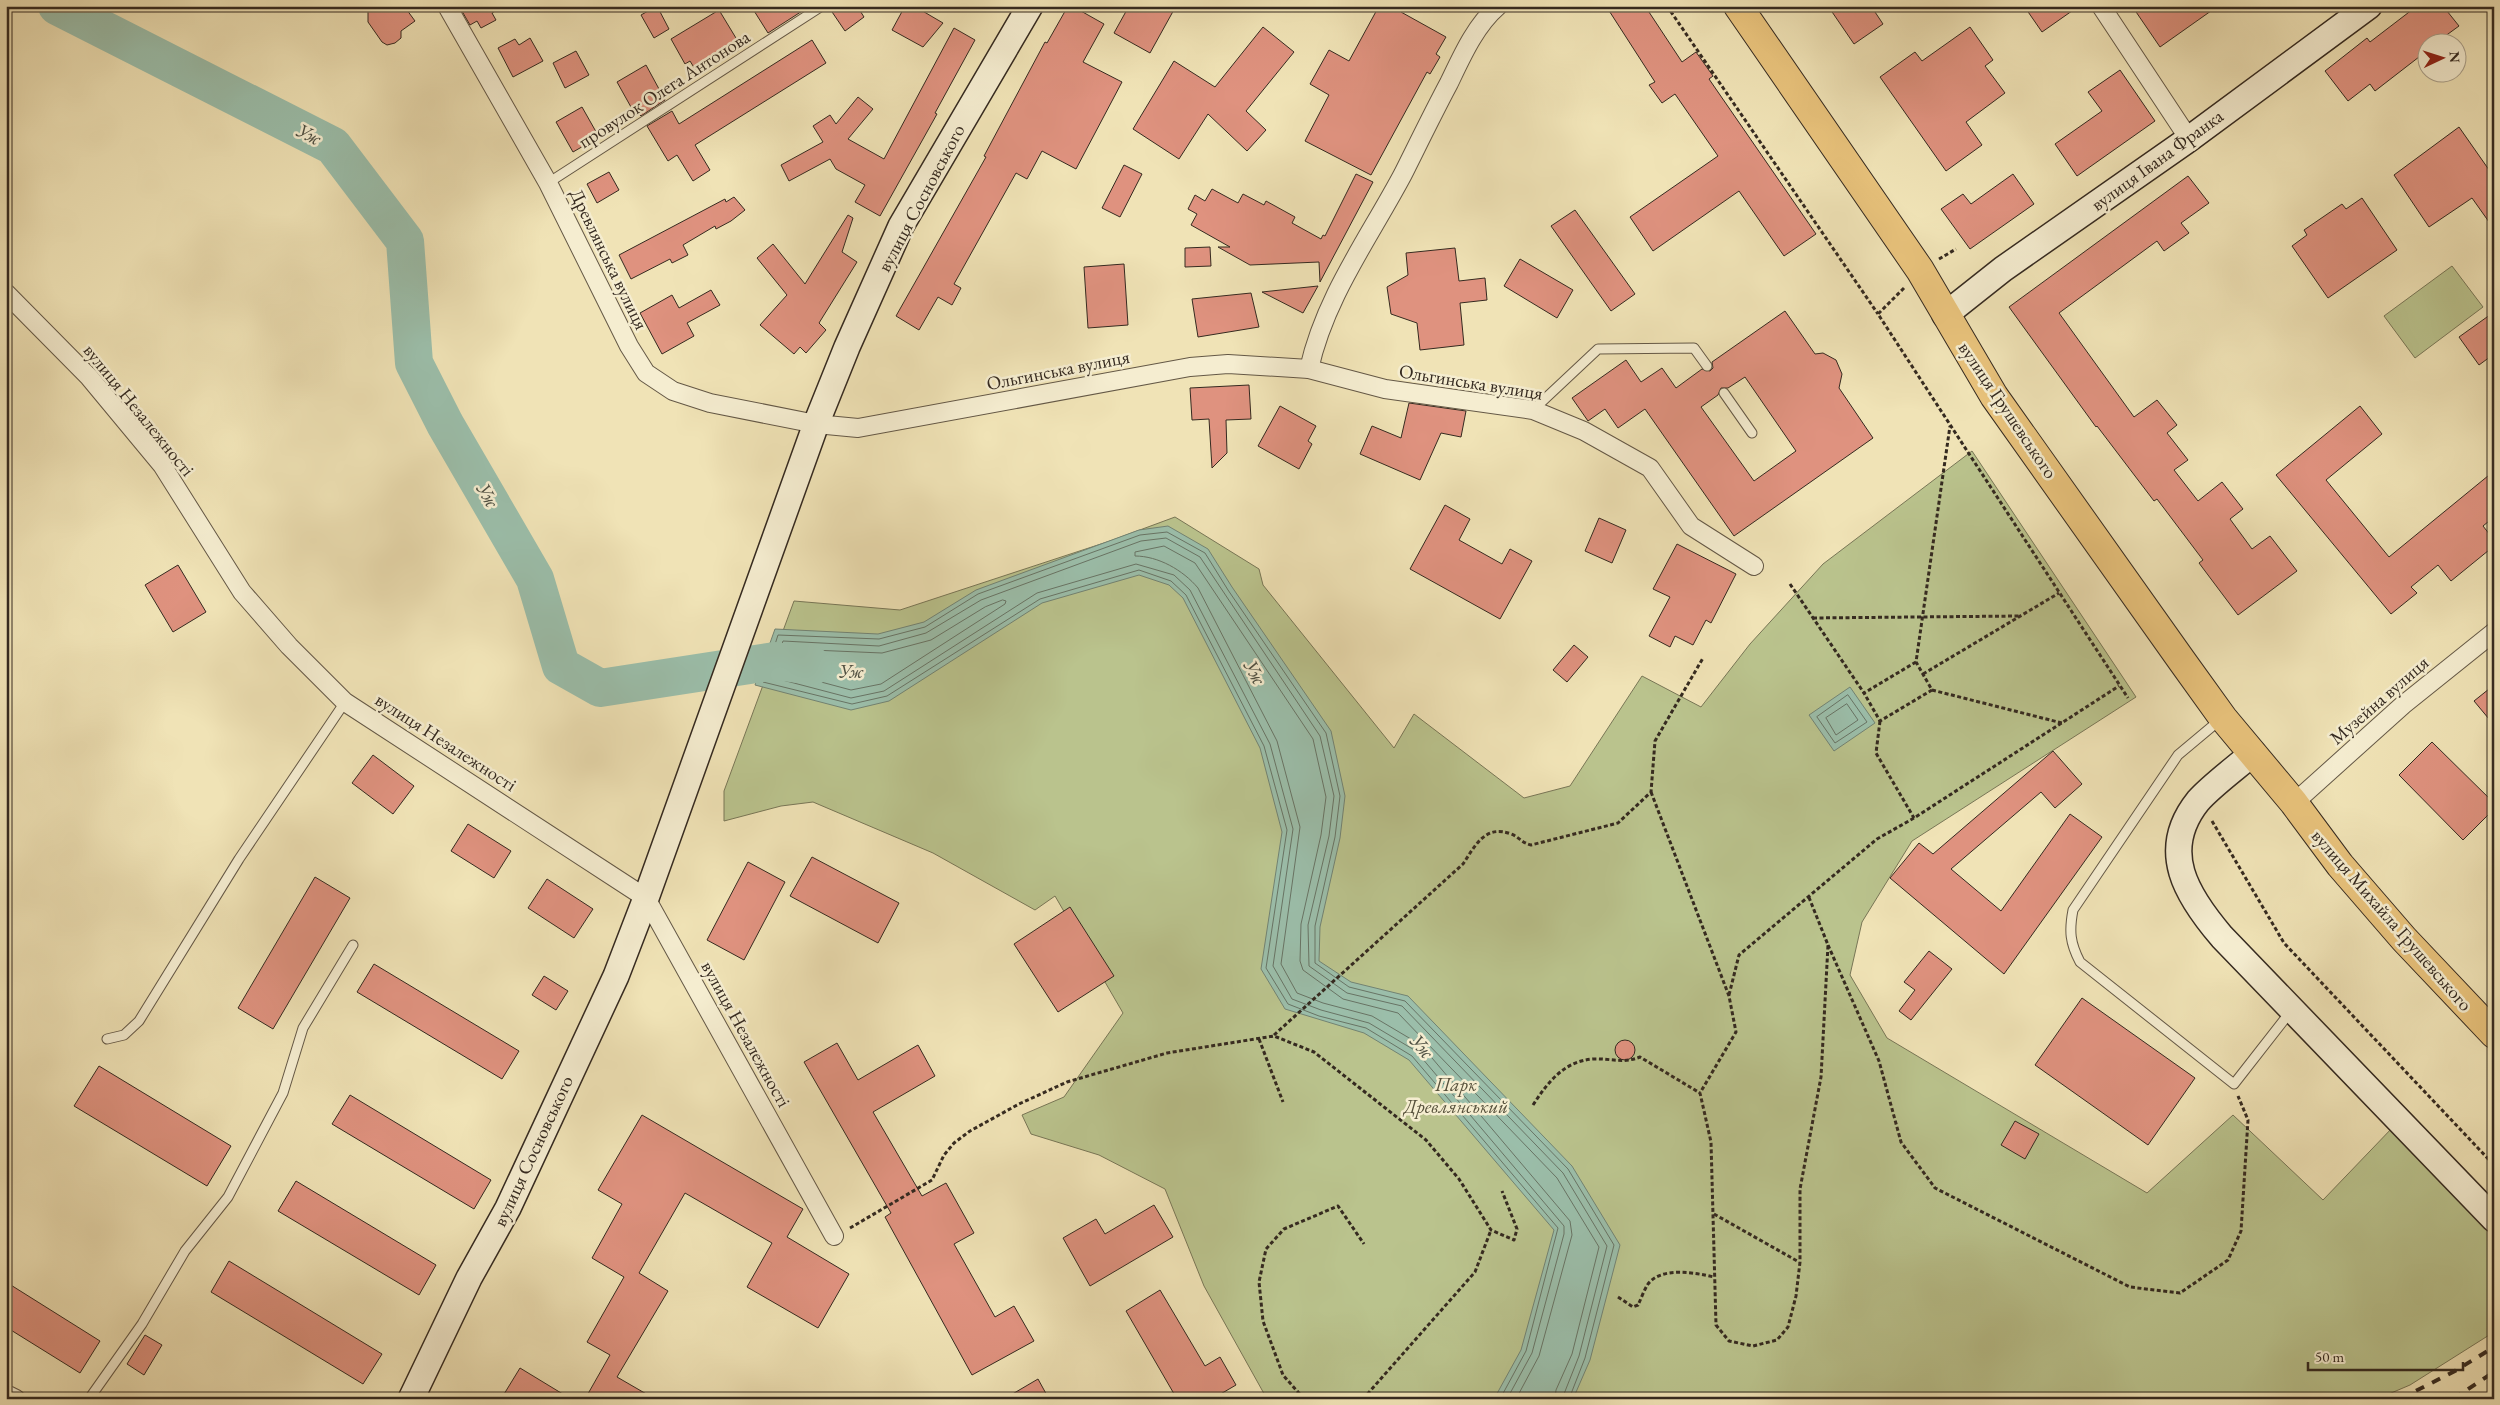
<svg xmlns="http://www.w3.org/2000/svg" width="2500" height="1405" viewBox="0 0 2500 1405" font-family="'EB Garamond',serif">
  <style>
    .green { fill: #bac38d; stroke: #787656 }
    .water { fill: #9bbeaa; stroke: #728373 }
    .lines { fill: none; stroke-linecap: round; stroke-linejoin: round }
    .shore { stroke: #687465; stroke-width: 1 }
    .river { stroke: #9bbeaa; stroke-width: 38 }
    .building { fill: #df927f; stroke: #352a20; fill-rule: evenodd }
    .lane-casing { stroke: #645846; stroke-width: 11 }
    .street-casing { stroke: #645846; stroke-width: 20 }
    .secondary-casing { stroke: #352a20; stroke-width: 28 }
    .highway-casing { stroke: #352a20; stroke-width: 30 }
    .path { stroke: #352a20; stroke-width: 3; stroke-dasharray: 4 2.5; stroke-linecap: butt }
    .lane { stroke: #f5edd0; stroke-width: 9 }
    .street { stroke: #f5edd0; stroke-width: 18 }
    .secondary { stroke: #f5edd0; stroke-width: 25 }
    .highway { stroke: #e8c27b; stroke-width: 28 }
    .rail { stroke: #352a20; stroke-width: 4; stroke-dasharray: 9 9; stroke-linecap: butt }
    .labels { text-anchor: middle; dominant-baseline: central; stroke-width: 5; stroke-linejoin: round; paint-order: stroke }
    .street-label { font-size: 19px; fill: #352a20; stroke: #f5edd0 }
    .park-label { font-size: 19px; font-style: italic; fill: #56503b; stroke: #f5edd0 }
    .water-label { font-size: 20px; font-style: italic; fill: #4e4f42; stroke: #f5edd0 }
  </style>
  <rect width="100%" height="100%" fill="#f0e3b6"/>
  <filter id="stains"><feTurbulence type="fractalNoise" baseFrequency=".004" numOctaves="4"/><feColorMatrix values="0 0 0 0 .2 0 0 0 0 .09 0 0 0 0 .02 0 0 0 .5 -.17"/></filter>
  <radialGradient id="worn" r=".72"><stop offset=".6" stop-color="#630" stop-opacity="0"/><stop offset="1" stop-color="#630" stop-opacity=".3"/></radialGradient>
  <!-- green -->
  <g class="green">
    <path d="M2452,266L2483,307L2415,358L2384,316Z"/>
    <path d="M1972,451L2136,697L1912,841L1862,922L1850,975L1887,1038L2147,1193L2233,1115L2323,1200L2394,1126L2494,1226V1332L2410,1385L2377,1399H1267L1204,1286L1165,1189L1099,1155L1031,1134L1022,1115L1064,1097L1123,1013L1055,896L1035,910L933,853L813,802L781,806L724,821V791L794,601L900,610L1110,541L1175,517L1259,569L1263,585L1394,748L1414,714L1524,798L1570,786L1642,676L1701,707L1750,644L1823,564Z"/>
  </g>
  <!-- water -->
  <g class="water">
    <path d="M1168,526L1208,549L1232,587L1331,731L1345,796L1340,838L1320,927L1319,961L1351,982L1408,996L1572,1166L1620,1245L1590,1360L1573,1399H1494L1521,1350L1554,1230L1409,1060L1364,1033L1285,1009L1261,969L1282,832L1260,748L1183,598L1169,585L1139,575L1042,603L889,701L851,710L755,685L775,629L878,634L924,622L976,590L1139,530Z"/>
    <path d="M1850,687L1875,723L1834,751L1809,715Z"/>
  </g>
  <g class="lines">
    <!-- shore -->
    <g class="shore">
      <path d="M1003,600L1006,601L1005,604L881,684L851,690L780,671L789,649L882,653L931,640L985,607Z"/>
      <path d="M1848,695L1867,722L1835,743L1817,717Z"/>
      <path d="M1847,704L1858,720L1836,735L1826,718Z"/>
      <path d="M1500,1399L1526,1351L1558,1228L1412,1056L1366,1028L1319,1016L1288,1004L1266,968L1287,830L1264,746L1186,595L1171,581L1139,570L1040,599L887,696L852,704L763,682L778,635L879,639L925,627L978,594L1140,535L1167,532L1205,553L1228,590L1326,733L1340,796L1335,837L1315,926V963L1349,987L1405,1001L1568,1169L1614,1245L1585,1358L1569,1399"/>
      <path d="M1507,1399L1532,1353L1564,1234V1226L1416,1051L1369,1023L1321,1010L1292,999L1273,966L1293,829L1270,744L1190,590L1174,575L1136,564L1037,593L884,691L851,698L771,677L783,641L879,646L926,633L981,600L1141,541L1166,538L1200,557L1320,736L1334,796L1329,836L1308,925L1309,966L1347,993L1402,1006L1563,1173L1607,1246L1579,1356L1562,1399"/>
      <path d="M1516,1399L1539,1356L1572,1235L1570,1221L1421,1045L1372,1016L1323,1003L1297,993L1281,964L1300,827L1277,741L1198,588C1183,570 1158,556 1135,556V552L1164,546L1195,563L1313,739L1326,797L1321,835L1301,924L1300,961L1303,970L1343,999L1398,1013L1557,1178L1599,1247L1572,1354L1556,1390L1555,1399"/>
    </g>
    <!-- river -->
    <path class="river" d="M57,6L333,146L405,241L414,363L445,424L535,579L561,666L600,688L775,661L813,666"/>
  </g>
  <!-- building -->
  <g class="building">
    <path d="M368,6H404L415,21L401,31V38L395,43L387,45L382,42L368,22Z"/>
    <path d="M459,6H504L492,13L496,20L481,28L477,21L470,25Z"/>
    <path d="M657,6L669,29L654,38L641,15Z"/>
    <path d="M751,6H810L768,33Z"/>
    <path d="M828,6H857L864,17L845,31Z"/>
    <path d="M905,6H914L943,23L923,47L892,30Z"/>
    <path d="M1068,6H1072L1104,24L1083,62L1122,82L1076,169L1042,151L1027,179L1016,173L954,284L961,288L952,305L938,297L919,330L896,316L986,157L984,156L1045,42L1047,43Z"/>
    <path d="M1129,6H1176L1150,53L1114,33Z"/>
    <path d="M1379,6H1405L1401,12L1446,37L1436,54L1440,57L1430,74L1427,72L1371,175L1305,141L1329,95L1310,84L1329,50L1349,61Z"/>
    <path d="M1606,6H1645L1682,62L1696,52L1713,76L1709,79L1816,234L1784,256L1739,191L1653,251L1630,217L1718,156L1675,94L1662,103L1649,85L1655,82Z"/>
    <path d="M1828,6H1871L1883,24L1854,44Z"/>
    <path d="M2024,6H2079L2042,32Z"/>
    <path d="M2132,6H2218L2160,47Z"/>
    <path d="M2417,6H2443L2459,26L2437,42H2428V50L2375,91L2370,84L2348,101L2325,71L2367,38L2370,42Z"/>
    <path d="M719,10L742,48L698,74L690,61L685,64L671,39Z"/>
    <path d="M1263,27L1294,52L1246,111L1266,130L1247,151L1208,114L1179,159L1133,129L1174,61L1215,87Z"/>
    <path d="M1970,27L1993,60L1985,66L2005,93L1966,122L1982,145L1946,171L1880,77L1915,52L1922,61Z"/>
    <path d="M954,28L975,40L935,113L937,114L880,216L855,202L865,185L836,169L830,159L789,181L781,165L823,142L813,126L830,115L836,124L858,97L873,109L848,139L884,159Z"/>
    <path d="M530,38L543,61L513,77L498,48L515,39L519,45Z"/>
    <path d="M812,40L826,63L695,145L710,170L693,181L677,155L668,161L647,126L672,111L679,124Z"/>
    <path d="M576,51L589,75L565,88L553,63Z"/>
    <path d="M646,65L665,100L641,116L639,114L636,116L617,82Z"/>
    <path d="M2120,70L2155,121L2077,176L2055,144L2102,111L2088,92Z"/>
    <path d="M582,107L599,137L573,152L556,122Z"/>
    <path d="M2459,127L2494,177V229L2472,198L2429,227L2394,175Z"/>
    <path d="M1124,165L1142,174L1120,217L1102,208Z"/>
    <path d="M609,172L619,190L597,203L587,184Z"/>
    <path d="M1356,174L1373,182L1320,282L1319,262L1250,265L1218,247H1230L1191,225L1197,214L1188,209L1195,195L1205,201L1212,189L1238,203L1243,194L1264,205L1266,201L1295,217L1292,223L1321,239L1323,235L1325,236Z"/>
    <path d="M2013,174L2034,204L1970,249L1941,209L1963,194L1971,204Z"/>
    <path d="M2188,176L2209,203L2181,223L2189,233L2164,251L2157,241L2059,313L2134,417L2157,400L2177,425L2167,433L2188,460L2174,470L2198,501L2222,482L2243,509L2230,519L2252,549L2270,536L2297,571L2238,615L2199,563L2203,560L2157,499L2154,501L2097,426L2096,427L2009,307Z"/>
    <path d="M734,197L745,210L731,221L716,229L715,226L683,245L688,255L672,263L670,259L631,279L619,255L725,199L726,202Z"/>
    <path d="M2362,198L2397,250L2328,298L2292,246L2307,235L2304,230L2342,204L2346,209Z"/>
    <path d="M1575,210L1635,294L1611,311L1551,226Z"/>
    <path d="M848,215L853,218L842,252L857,262L819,323L826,330L806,353L800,347L794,354L760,325L787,295L757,258L773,244L805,284Z"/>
    <path d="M1210,247L1211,266L1185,267V248Z"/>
    <path d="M1455,248L1459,281L1485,278L1487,300L1460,303L1464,345L1420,350L1417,323L1391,314L1387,287L1408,275L1406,253Z"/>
    <path d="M1520,259L1573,290L1557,318L1504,286Z"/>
    <path d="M1124,264L1128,325L1088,328L1084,267Z"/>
    <path d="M1318,286L1303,313L1262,292Z"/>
    <path d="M711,290L720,305L687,323L694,336L662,354L640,313L672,295L679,308Z"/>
    <path d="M1251,293L1259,327L1198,337L1192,299Z"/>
    <path d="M1785,311L1815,354L1823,353L1836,360L1842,374L1839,388L1873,438L1734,536L1645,409L1618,428L1605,409L1588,421L1572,398L1626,360L1641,382L1662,368L1676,388L1702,369L1710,371L1713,368L1712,362ZM1745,377L1796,451L1754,481L1701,407L1718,395L1721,388H1728Z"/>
    <path d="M2494,312V354L2479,365L2459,337Z"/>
    <path d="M1249,385L1251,419L1226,420L1227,453L1212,468L1209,419L1192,420L1190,388Z"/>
    <path d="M1409,403L1466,411L1461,437L1441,433L1420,480L1360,454L1372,426L1401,438Z"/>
    <path d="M1280,406L1316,426L1308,441L1312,444L1299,469L1258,446Z"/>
    <path d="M2360,406L2382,434L2326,480L2389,557L2494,471V517L2483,526L2494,540V546L2451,581L2438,565L2411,587L2417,593L2391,614L2276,475Z"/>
    <path d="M1445,505L1470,519L1459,540L1502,564L1510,549L1532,561L1500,619L1410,569Z"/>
    <path d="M1599,518L1626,530L1612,563L1585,551Z"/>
    <path d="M1677,544L1736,574L1711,623L1706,620L1693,645L1675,636L1670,647L1649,636L1670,597L1653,589Z"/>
    <path d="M178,565L206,612L173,632L145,585Z"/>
    <path d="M1574,645L1588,657L1567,682L1553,670Z"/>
    <path d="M2494,685V725L2474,701Z"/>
    <path d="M2432,742L2494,803V809L2463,840L2399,775Z"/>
    <path d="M2053,751L2082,784L2055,808L2041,792L1951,869L2001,911L2070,814L2102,837L2004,974L1890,878L1919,843L1933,854Z"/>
    <path d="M373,755L414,786L393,814L352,783Z"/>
    <path d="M468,824L511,851L494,878L451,851Z"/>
    <path d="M812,857L899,903L878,943L790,896Z"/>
    <path d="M748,862L785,882L744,960L707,940Z"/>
    <path d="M315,877L350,898L273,1029L238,1008Z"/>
    <path d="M547,879L593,909L574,938L528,908Z"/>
    <path d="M1070,907L1114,976L1058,1012L1014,944Z"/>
    <path d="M1929,951L1952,969L1911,1020L1899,1011L1915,990L1904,982Z"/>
    <path d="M374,964L519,1051L502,1079L357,992Z"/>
    <path d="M544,976L568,991L556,1010L532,995Z"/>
    <path d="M2082,998L2195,1078L2148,1145L2035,1065Z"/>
    <circle cx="1625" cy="1050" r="10"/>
    <path d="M837,1043L858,1080L918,1045L935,1076L873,1112L922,1196L946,1183L974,1233L954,1244L995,1317L1014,1306L1034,1341L972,1375L885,1217L891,1213L804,1062Z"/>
    <path d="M99,1066L231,1146L207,1186L74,1106Z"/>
    <path d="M350,1095L491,1180L474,1209L332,1124Z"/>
    <path d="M642,1115L803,1209L787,1237L849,1274L818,1328L747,1287L772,1243L685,1193L639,1273L668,1291L617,1377L655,1399H585L610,1355L587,1342L624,1277L592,1258L622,1204L598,1190Z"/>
    <path d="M2015,1121L2039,1134L2025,1159L2001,1145Z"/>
    <path d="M296,1181L436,1265L419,1295L278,1211Z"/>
    <path d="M1154,1205L1173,1237L1090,1286L1063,1238L1096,1219L1105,1234Z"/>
    <path d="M229,1261L382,1354L363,1384L211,1292Z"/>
    <path d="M6,1282L100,1341L80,1373L6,1327Z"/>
    <path d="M1160,1290L1205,1366L1220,1357L1236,1385L1212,1399H1177L1126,1311Z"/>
    <path d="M145,1335L162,1345L144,1375L127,1364Z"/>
    <path d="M520,1368L571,1399H501Z"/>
    <path d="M1038,1379L1049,1399H1004Z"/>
  </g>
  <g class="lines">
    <!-- lane casing -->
    <g class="lane-casing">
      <g id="lane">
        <path d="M548,183L822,6"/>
        <path d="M1724,393L1752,433"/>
        <path d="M1533,410L1598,349L1694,348L1707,366"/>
        <path d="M2221,719L2178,755L2073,910C2069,931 2070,943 2080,962L2234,1084L2291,1011"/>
        <path d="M107,1039L124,1035L139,1021L239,859L345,702"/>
        <path d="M89,1399L142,1324L185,1251L228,1197L283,1093L303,1028L353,945"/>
      </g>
    </g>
    <!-- street casing -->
    <g class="street-casing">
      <g id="street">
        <path d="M447,6L548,183L629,346L646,373L673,391L710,403L816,424L858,428L1190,367L1228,364L1309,369L1385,389L1533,410L1584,431L1650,468L1691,526L1754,566"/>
        <path d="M2101,6L2189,139"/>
        <path d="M6,293L89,377L162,465L242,592L289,646L345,702L646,898L834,1236"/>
        <path d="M1309,369C1325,297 1369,238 1403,174C1418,144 1433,113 1449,83C1462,56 1475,26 1498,6"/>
        <path d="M2294,803L2403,705L2494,632"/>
        <path d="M6,1394L16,1399"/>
      </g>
    </g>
    <!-- secondary casing -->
    <g class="secondary-casing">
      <g id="secondary">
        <path d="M1945,315L2003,269L2189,139L2369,6"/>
        <path d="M2253,753C2237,767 2211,786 2198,801C2158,851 2187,896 2222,937L2494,1219"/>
        <path d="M411,1399L469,1278L508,1208L616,976L646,898L816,424L847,347L901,226L1030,6"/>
      </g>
    </g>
    <!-- highway casing -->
    <g class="highway-casing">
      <path id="highway" d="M1738,6L1920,270L1994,396L2182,661L2223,718L2294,803L2340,865L2404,939L2494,1034"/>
    </g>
    <!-- path -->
    <g class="path">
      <path d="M1667,6L1878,314"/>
      <path d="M1939,259L1956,249"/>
      <path d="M1904,288L1878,314L2128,698"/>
      <path d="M1790,584L1864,693"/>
      <path d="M1813,618L2020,616"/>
      <path d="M1916,662L1864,693L1880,721L1932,690L1916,662L1950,426"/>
      <path d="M1923,674L2059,593"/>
      <path d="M1932,690L2062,723"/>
      <path d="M1880,721L1876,753L1914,818"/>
      <path d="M1651,792L1729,996L1736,1032L1700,1093L1711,1142L1716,1325L1729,1341L1753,1346L1777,1340L1788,1327L1796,1296L1800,1262V1189L1821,1077L1828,945L1808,895"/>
      <path d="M2212,821L2284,943L2494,1165"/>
      <path d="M1828,945L1879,1061L1901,1142L1935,1188L2130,1287L2180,1293L2228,1260L2241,1231L2248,1120L2238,1096"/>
      <path d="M1729,995L1739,955L1877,839L1914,818L2119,686"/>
      <path d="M1274,1035L1463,864C1475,846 1485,824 1511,834C1519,837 1522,843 1531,845L1618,823L1651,792L1655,741L1703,658"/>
      <path d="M1259,1039L1283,1102"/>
      <path d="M1533,1105C1548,1082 1564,1061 1593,1059C1610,1058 1623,1064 1640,1057L1700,1093"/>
      <path d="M1714,1214L1799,1262"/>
      <path d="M850,1228L932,1180L944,1155L954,1143L970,1131L1019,1104L1067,1082L1167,1053L1274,1036L1314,1052L1426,1140L1459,1179L1491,1230L1514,1240L1517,1229L1502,1191"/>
      <path d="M1618,1297L1633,1307L1638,1305C1641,1299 1644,1290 1648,1284C1662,1266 1696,1273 1714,1277"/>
      <path d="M1304,1399L1283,1375L1263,1321L1259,1282L1266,1249L1284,1229L1338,1206L1364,1244"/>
      <path d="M1363,1399L1475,1272L1491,1230"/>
    </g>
    <!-- lane -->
    <use href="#lane" class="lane"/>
    <!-- street -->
    <use href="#street" class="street"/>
    <!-- secondary -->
    <use href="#secondary" class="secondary"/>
    <!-- highway -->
    <use href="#highway" class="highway"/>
    <!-- rail -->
    <g class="rail">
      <path d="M2400,1399L2455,1371L2494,1347"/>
      <path d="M2453,1399L2494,1372"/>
    </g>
  </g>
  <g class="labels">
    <!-- street labels -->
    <g class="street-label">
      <text transform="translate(664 89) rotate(-33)">провулок Олега Антонова</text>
      <text transform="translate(2157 160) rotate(-36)">вулиця Івана Франка</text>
      <text transform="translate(921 198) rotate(-62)">вулиця Сосновського</text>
      <text transform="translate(609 259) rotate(64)">Древлянська вулиця</text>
      <text transform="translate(1058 370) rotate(-11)">Ольгинська вулиця</text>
      <text transform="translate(1471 382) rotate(9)">Ольгинська вулиця</text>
      <text transform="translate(139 410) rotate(51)">вулиця Незалежності</text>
      <text transform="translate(2008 410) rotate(56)">вулиця Грушевського</text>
      <text transform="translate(2379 700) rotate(-41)">Музейна вулиця</text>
      <text transform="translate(446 742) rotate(33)">вулиця Незалежності</text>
      <text transform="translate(2392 920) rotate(49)">вулиця Михайла Грушевського</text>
      <text transform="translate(746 1034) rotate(61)">вулиця Незалежності</text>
      <text transform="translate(533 1151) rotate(-65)">вулиця Сосновського</text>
    </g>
    <!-- park labels -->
    <g class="park-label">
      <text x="1456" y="1084">Парк<tspan x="1456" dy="22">Древлянський</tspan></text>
    </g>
    <!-- water labels -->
    <g class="water-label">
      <text transform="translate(309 134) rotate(27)">Уж</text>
      <text transform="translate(488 495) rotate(61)">Уж</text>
      <text x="851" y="671">Уж</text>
      <text transform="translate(1255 672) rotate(62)">Уж</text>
      <text transform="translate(1422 1046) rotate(50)">Уж</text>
    </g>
  </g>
  <!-- margin -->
  <rect width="2500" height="1405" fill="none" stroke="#f0e3b6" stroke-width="25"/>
  <rect x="8" y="8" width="2485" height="1390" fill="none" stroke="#352a20" stroke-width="2.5"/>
  <rect x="12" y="12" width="2475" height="1380" fill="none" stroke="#352a20"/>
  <!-- north arrow -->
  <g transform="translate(2442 58) rotate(86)"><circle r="24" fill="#f5edd0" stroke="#a89f8a"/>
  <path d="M0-4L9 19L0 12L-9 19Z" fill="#8f2418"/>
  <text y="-8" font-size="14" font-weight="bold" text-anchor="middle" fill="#352a20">N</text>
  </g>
  <!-- scale -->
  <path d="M2308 1362v8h155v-8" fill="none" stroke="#352a20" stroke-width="2.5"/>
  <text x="2315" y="1362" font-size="15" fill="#352a20" stroke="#f5edd0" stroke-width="4" paint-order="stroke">50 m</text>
  <rect width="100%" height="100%" filter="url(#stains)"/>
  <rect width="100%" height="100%" fill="url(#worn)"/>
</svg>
